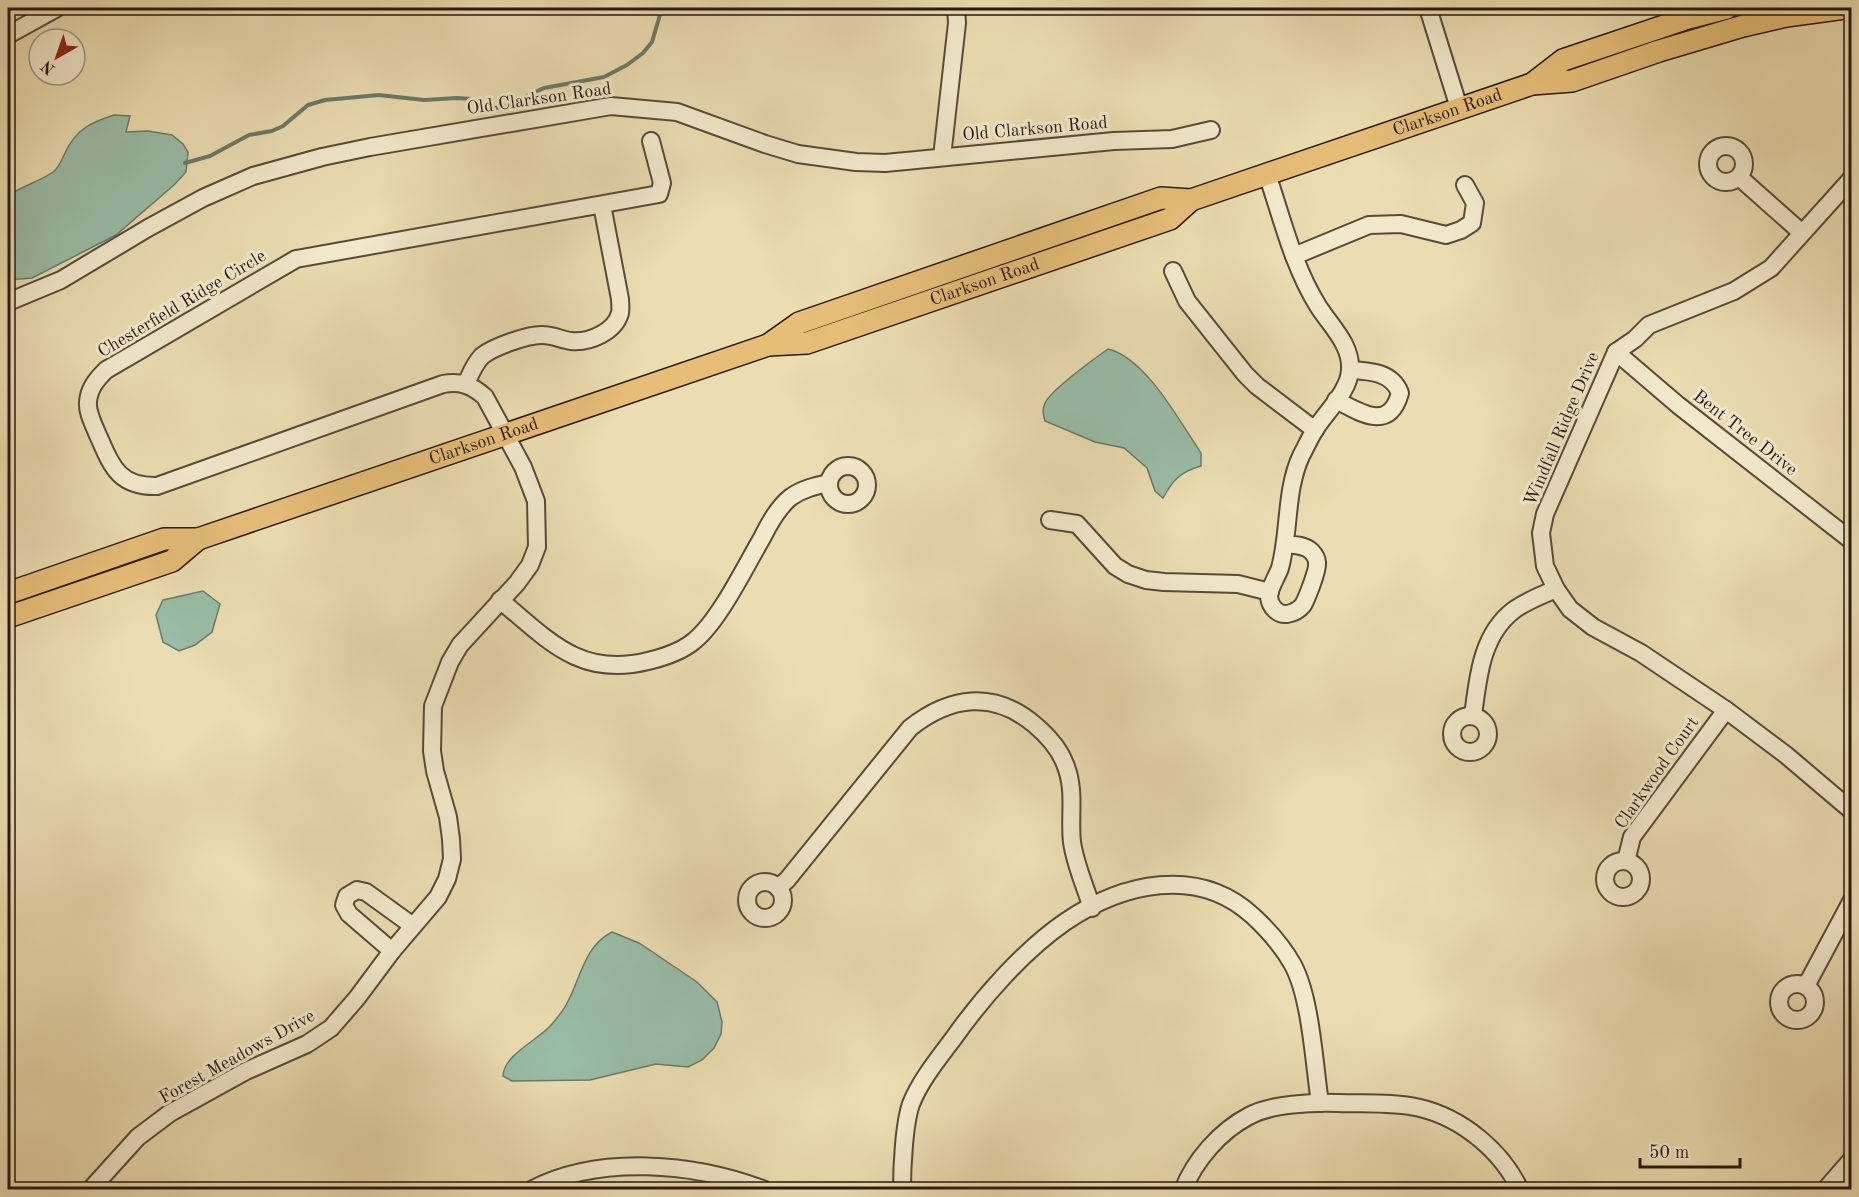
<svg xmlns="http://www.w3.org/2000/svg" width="1859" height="1197" viewBox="0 0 1859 1197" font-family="'Old Standard TT',serif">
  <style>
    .water { fill: #99bda7; stroke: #6b7b6c; stroke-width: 1.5 }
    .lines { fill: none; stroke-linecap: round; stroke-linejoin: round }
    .stream { stroke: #6b7b6c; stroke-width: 4 }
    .minor-casing { stroke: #584a3a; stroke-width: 20 }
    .major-casing { stroke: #271913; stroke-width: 24 }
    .minor { stroke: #f2e9cc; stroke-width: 16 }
    .major { stroke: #e6be78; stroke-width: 21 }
    .labels { text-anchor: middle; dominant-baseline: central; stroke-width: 6; stroke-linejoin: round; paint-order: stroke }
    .street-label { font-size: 18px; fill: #271913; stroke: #f2e9cc }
  </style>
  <rect width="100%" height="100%" fill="#ebddb1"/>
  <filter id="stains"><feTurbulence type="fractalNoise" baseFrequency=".00333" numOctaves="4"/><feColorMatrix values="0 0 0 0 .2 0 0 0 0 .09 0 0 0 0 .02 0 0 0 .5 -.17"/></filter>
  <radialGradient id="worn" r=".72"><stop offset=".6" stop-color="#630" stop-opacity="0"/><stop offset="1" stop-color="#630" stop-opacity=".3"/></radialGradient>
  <!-- water -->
  <g class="water">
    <path d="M114,115L130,116L126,132L148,131L172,135L183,144L188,152L186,172L174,185L116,235L32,278L8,280V196C21,186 39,182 53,172C59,168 62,159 65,153C76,129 90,123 114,115Z"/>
    <path d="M1108,349C1146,358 1180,422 1201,453V466C1180,472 1173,480 1163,498L1155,491L1147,468L1124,448L1095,442L1045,421C1043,414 1042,410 1045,403C1051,390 1095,358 1108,349Z"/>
    <path d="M203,591L220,604L212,632L195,645L179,651L163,642L156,615L163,600Z"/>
    <path d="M612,932L639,943L697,982L717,1002L722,1022L721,1034L714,1048L702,1060L688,1067L656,1064L590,1080L512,1081L503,1076C504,1054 539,1040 552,1024C557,1018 563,1011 566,1005C581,979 583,947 612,932Z"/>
  </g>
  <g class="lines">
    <!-- stream -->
    <path class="stream" d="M185,163L210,156L249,135L272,131L283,126L308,105L325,100L379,95L424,100L457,98L472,99L495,108L503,107L544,88L604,77L627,65L643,53L652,42L662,8"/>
    <!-- minor casing -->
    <g class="minor-casing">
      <g id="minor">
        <path d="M1428,8L1459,108"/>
        <path d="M8,35L57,8"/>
        <circle cx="1726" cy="164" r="18"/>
        <path d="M942,157L957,23L956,8"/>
        <path d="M1267,174C1282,218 1293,266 1318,306C1330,325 1352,345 1350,370C1349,391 1327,411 1316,428C1310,437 1306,447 1301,456C1285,491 1290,531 1280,568C1277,577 1269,588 1269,597C1270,607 1278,615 1287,614C1293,613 1299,610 1303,605C1307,598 1318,570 1317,563C1317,558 1314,554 1311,551C1304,545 1294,545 1285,544"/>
        <path d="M1739,177L1802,233"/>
        <path d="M1852,178L1771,268L1734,291L1649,325L1635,339L1616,352L1545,514L1541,533L1545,566L1556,589L1570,609L1593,627L1641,653L1726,710L1786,755L1852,811"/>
        <path d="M1294,256L1369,225L1401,224L1446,235L1461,230L1472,223L1475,203L1465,185"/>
        <path d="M1173,271L1187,301L1245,374L1257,386L1315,430"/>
        <path d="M8,302L61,280L148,228L203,198L253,176L322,157L370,147L611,106L677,112L765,144L798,154L856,162L885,163L1114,141L1172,139L1211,130"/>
        <path d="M1616,352L1678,405L1852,541"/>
        <path d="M466,384C470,375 474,364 482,356C493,347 529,334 543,335C553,335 562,340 571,341C589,343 615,332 620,313C621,309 620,303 620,299L602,205"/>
        <path d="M1336,400C1361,413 1389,432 1400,393C1392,372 1370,371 1350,370"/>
        <circle cx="848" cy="485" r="19"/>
        <path d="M1050,520L1077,524L1115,566L1128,574L1146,580L1164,582L1238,584L1270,592"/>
        <path d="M500,600C548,640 580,678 648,661C665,657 681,652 694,641C719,621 745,567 762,538C769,524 778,507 791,497C802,489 815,486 829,483"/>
        <circle cx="1470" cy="734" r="18"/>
        <path d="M1473,716C1478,678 1481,635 1514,610C1526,601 1542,595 1556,589"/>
        <circle cx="1623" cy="879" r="18"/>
        <path d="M1626,861L1632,837L1726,710"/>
        <circle cx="765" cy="900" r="18"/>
        <path d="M778,888L787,880L910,728C950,696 994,690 1035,725C1048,736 1059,748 1065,764C1076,790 1069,816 1072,842C1075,864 1085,886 1092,908"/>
        <path d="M392,951L349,914L344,905L347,896L357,890L366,892L413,926"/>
        <circle cx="1797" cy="1002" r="18"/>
        <path d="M1806,986L1852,900"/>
        <path d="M90,1190L138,1137L170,1113L246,1071L307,1044L331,1028L357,998L392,951L438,897L447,879L452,859L451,839L448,817L435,771L432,751L433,706L450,662L460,645L517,583L530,565L537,547L536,501L523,467L485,397C472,385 460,381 443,384L157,486C117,487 111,464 97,433C93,423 87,412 88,402C89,388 97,379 106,370L296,259L659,194L662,183L651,141"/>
        <path d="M531,1190C599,1154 695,1163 765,1190"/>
        <path d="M902,1190C902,1168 904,1124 911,1104C920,1081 938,1059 953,1039C982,998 1023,951 1065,922C1122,883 1198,865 1253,916C1268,930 1283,947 1293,965C1311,999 1314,1063 1320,1103"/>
        <path d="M1183,1190C1195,1160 1220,1131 1249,1116C1270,1104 1314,1102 1338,1103C1365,1104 1394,1102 1420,1108C1462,1118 1502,1151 1520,1190"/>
        <path d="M1825,1190L1852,1159"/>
      </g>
    </g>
    <!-- major casing -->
    <g class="major-casing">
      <g id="major">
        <path d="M1532,84L1563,60L1688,18L1727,8"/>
        <path id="s1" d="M768,345L799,323L1161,198L1191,200L1532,84L1572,81L1659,51L1743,26L1786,16L1845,8"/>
        <path id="s2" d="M8,593L164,539H198L768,345L807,343L1170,219L1191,200"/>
        <path d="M8,617L172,561L198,539"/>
      </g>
    </g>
    <!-- minor -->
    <use href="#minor" class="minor"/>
    <!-- major -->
    <use href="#major" class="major"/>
  </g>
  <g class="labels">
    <!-- street labels -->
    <g class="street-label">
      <text transform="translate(539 99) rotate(-8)">Old Clarkson Road</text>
      <text stroke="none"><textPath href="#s1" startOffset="722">Clarkson Road</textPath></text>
      <text transform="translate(1035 129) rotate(-5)">Old Clarkson Road</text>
      <text stroke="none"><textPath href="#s2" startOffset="1028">Clarkson Road</textPath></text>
      <text transform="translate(182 304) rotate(-31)">Chesterfield Ridge Circle</text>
      <text transform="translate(1562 429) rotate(-67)">Windfall Ridge Drive</text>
      <text transform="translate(1745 433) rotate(38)">Bent Tree Drive</text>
      <text stroke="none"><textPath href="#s2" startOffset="501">Clarkson Road</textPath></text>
      <text transform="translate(1657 773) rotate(-55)">Clarkwood Court</text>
      <text transform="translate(237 1057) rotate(-29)">Forest Meadows Drive</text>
    </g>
  </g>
  <!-- margin -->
  <rect width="1859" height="1197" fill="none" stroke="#ebddb1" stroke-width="30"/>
  <rect x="9" y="9" width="1841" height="1179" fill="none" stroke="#271913" stroke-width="3"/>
  <rect x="15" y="15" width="1829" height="1167" fill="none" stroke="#271913" stroke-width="1.5"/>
  <!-- north arrow -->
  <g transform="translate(57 57) rotate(220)"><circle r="28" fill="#f2e9cc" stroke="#a19682" stroke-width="1.5"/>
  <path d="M0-4.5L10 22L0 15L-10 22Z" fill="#8f2418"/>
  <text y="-9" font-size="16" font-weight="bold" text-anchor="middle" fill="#271913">N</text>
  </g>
  <!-- scale -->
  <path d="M1640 1158v9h100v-9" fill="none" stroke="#271913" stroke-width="3"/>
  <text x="1649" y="1158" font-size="18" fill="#271913" stroke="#f2e9cc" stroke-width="4.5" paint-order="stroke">50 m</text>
  <rect width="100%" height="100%" filter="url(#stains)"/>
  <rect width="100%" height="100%" fill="url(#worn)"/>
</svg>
